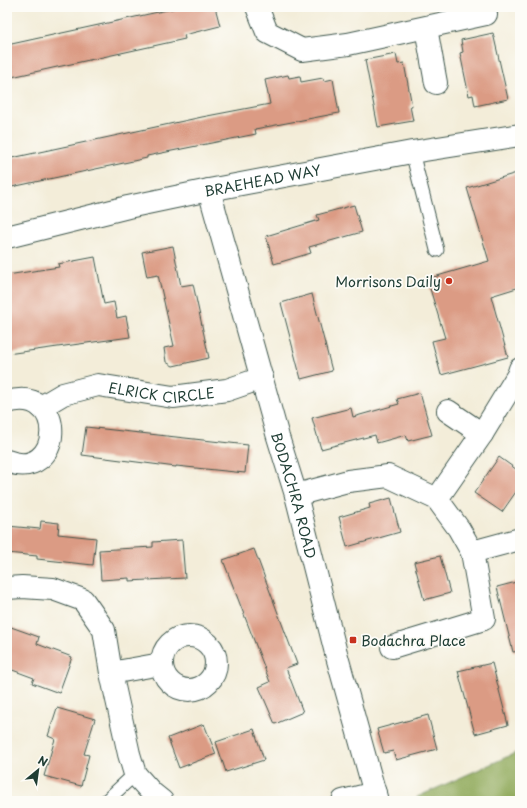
<svg xmlns="http://www.w3.org/2000/svg" width="527" height="808" viewBox="0 0 527 808" font-family="'Playpen Sans',sans-serif">
  <style>
    .forest { fill: #93ac5e; stroke: #597449 }
    .building { fill: #db9b84 }
    .lines { fill: none; stroke-linecap: round; stroke-linejoin: round }
    .lane-casing { stroke: #3f574d; stroke-width: 15 }
    .street-casing { stroke: #3f574d; stroke-width: 24 }
    .lane { stroke: #fff; stroke-width: 13 }
    .street { stroke: #fff; stroke-width: 22 }
    .poi-dot { fill: #c8321e; stroke: #fdfcf7; stroke-width: 1.5 }
    .labels { text-anchor: middle; dominant-baseline: central; stroke-width: 3.5; stroke-linejoin: round; paint-order: stroke }
    .street-label { font-size: 14px; fill: #1f3d34; stroke: #fdfcf7 }
    .poi-label { font-size: 14px; fill: #1f3d34; stroke: #fdfcf7; text-anchor: end }
  </style>
  <rect width="100%" height="100%" fill="#fdfcf7"/>
  <filter id="ink" filterUnits="userSpaceOnUse"><feTurbulence type="fractalNoise" baseFrequency=".025" numOctaves="2"/><feDisplacementMap in="SourceGraphic" scale="8" xChannelSelector="R" yChannelSelector="G"/><feConvolveMatrix kernelMatrix="1 2 1 2 8 2 1 2 1" color-interpolation-filters="sRGB"/></filter>
  <filter id="wash" filterUnits="userSpaceOnUse"><feTurbulence type="fractalNoise" baseFrequency=".012" numOctaves="4" result="noise"/><feDisplacementMap in="SourceGraphic" scale="16" xChannelSelector="R" yChannelSelector="G"/><feGaussianBlur stdDeviation="0.9" result="paint"/><feColorMatrix in="noise" values="0 0 0 0 0 0 0 0 0 0 0 0 0 0 0 0 0 1.4 0 .05"/><feComposite in="paint" operator="in"/></filter>
  <g filter="url(#wash)">
    <rect width="100%" height="100%" fill="#f3edd9"/>
    <!-- forest -->
    <path class="forest" d="M520,751V801H418L417,797Z"/>
    <g id="blocks">
      <!-- building -->
      <g class="building">
        <path d="M181,7H215L220,26L184,35L185,39L7,78V45Z"/>
        <path d="M493,33L508,99L475,106L473,95L469,96L460,53L463,52L461,40Z"/>
        <path d="M396,54L398,64L404,63L412,106H410L413,121L378,127L365,60Z"/>
        <path d="M288,75L289,78L300,76L301,82L323,78L324,81L333,79L339,113L255,129L256,134L147,156V158L7,188V159L202,117L270,104L265,80Z"/>
        <path d="M520,172V287L491,296L508,357L441,375L432,341L445,338L427,279L489,261L467,188Z"/>
        <path d="M354,205L362,232L309,247L311,253L274,264L266,236L319,220L317,215Z"/>
        <path d="M173,246L181,286L193,284L209,358L173,366L166,362L164,348L174,346L158,275L147,277L142,252Z"/>
        <path d="M95,257L104,304L114,302L117,318L126,316L130,337L7,354V275L59,267L58,264Z"/>
        <path d="M312,294L332,371L301,379L281,303Z"/>
        <path d="M420,393L432,435L408,441L406,435L377,443L375,435L321,449L312,418L351,408L353,417L399,404L397,399Z"/>
        <path d="M86,427L248,445L245,473L176,466V467L82,455Z"/>
        <path d="M499,457L520,472V486L502,512L474,493Z"/>
        <path d="M391,498L400,532L347,547L339,517L370,508L369,504Z"/>
        <path d="M41,521L59,523L58,534L96,538L93,565L37,559V556L7,553V526L40,529Z"/>
        <path d="M182,540L185,578L129,581V578L101,580L99,550L153,547V542Z"/>
        <path d="M254,549L297,664L286,668L303,712L275,724L259,687L270,682L223,560Z"/>
        <path d="M440,556L450,593L424,600L414,562Z"/>
        <path d="M520,581V651L513,652L497,587Z"/>
        <path d="M11,627L39,637L37,644L72,657L59,693L32,683L34,678L7,668V637Z"/>
        <path d="M492,663L508,725L475,734L458,671Z"/>
        <path d="M57,708L95,719L84,754L89,755L81,786L44,776L55,739L48,736Z"/>
        <path d="M428,715L437,749L396,760L393,751L384,753L377,729Z"/>
        <path d="M204,724L216,754L179,768L168,738Z"/>
        <path d="M254,729L264,760L226,772L216,742Z"/>
      </g>
    </g>
  </g>
  <g filter="url(#ink)">
    <use href="#blocks" fill-opacity="0" stroke="#3f574d" stroke-width="1"/>
    <g class="lines">
      <!-- lane casing -->
      <g class="lane-casing">
        <g id="lane">
          <path d="M412,152L437,250"/>
          <path d="M106,801L135,774"/>
        </g>
      </g>
      <!-- street casing -->
      <g class="street-casing">
        <g id="street">
          <path d="M257,7L267,32L302,50L348,44L486,14"/>
          <path d="M426,28L436,83"/>
          <path id="s1" d="M209,190L278,437L296,495L336,653L377,801"/>
          <path id="s2" d="M7,237L128,207L209,190L412,152L520,135"/>
          <path d="M7,402C69,384 63,483 7,461"/>
          <path id="s3" d="M41,407L63,394L98,385L173,397L227,390L262,378"/>
          <path d="M448,411L482,434"/>
          <path d="M296,495L348,481L388,476L437,499L459,529L472,552L484,619L392,647"/>
          <path d="M437,499L482,434L518,375L520,369"/>
          <path d="M472,552L520,539"/>
          <path d="M7,588L22,587L53,589L83,600L104,630L111,673L129,754L135,774L152,793L162,801"/>
          <circle cx="189" cy="663" r="27"/>
          <path d="M111,673L161,664"/>
          <path d="M343,801L375,793"/>
        </g>
      </g>
      <!-- lane -->
      <use href="#lane" class="lane"/>
      <!-- street -->
      <use href="#street" class="street"/>
    </g>
  </g>
  <!-- markers -->
  <g class="poi-dot">
    <circle cx="449" cy="281" r="4"/>
    <rect x="349" y="636" width="8" height="8" rx="2"/>
  </g>
  <g class="labels">
    <!-- street labels -->
    <g class="street-label">
      <text stroke="none"><textPath href="#s2" startOffset="262">BRAEHEAD WAY</textPath></text>
      <text stroke="none"><textPath href="#s3" startOffset="126">ELRICK CIRCLE</textPath></text>
      <text stroke="none"><textPath href="#s1" startOffset="317">BODACHRA ROAD</textPath></text>
    </g>
    <!-- poi labels -->
    <g class="poi-label">
      <text x="441" y="281">Morrisons Daily</text>
      <text x="361" y="640" text-anchor="start">Bodachra Place</text>
    </g>
  </g>
  <!-- margin -->
  <rect width="527" height="808" fill="none" stroke="#fdfcf7" stroke-width="24"/>
  <!-- north arrow -->
  <g transform="translate(38 770) rotate(29)" stroke="#fdfcf7" stroke-width="3" paint-order="stroke">
  <path d="M0-3L7 15L0 10L-7 15Z" fill="#1f3d34"/>
  <text y="-6" font-size="11" font-weight="bold" text-anchor="middle" fill="#1f3d34">N</text>
  </g>
</svg>
